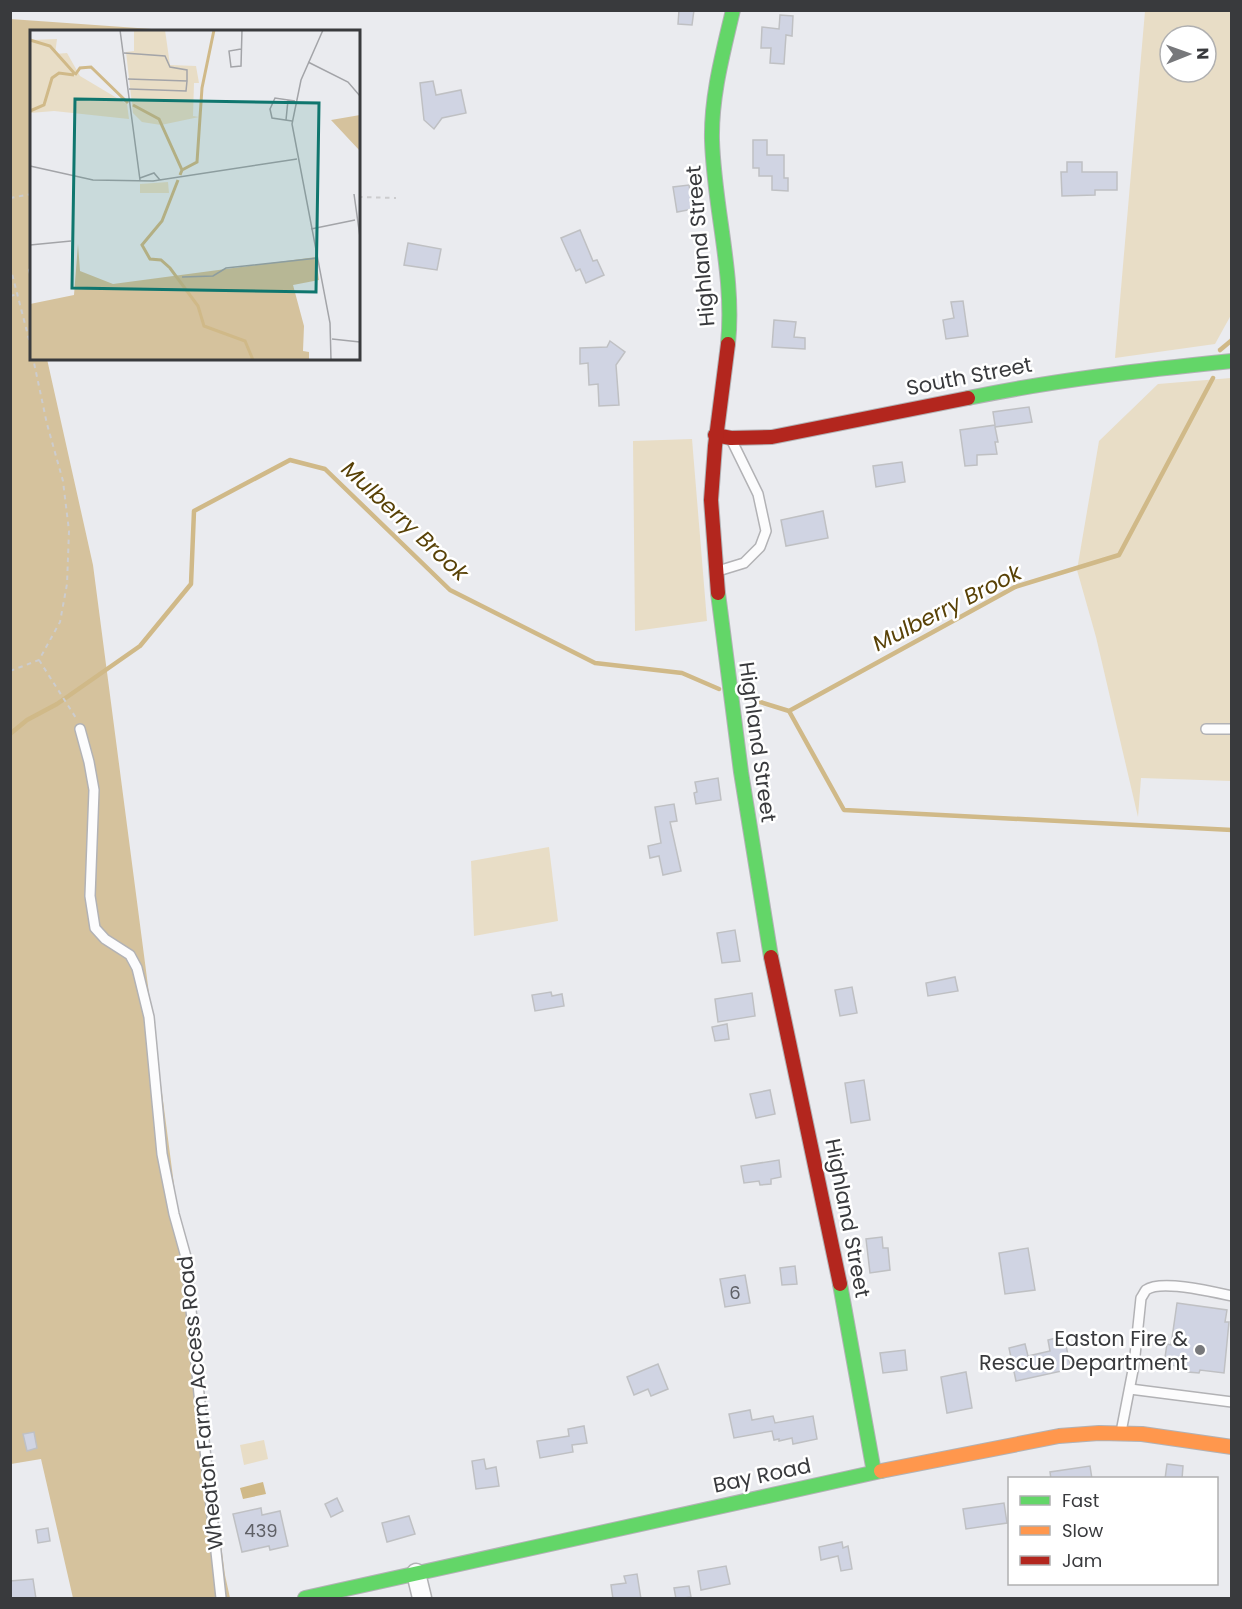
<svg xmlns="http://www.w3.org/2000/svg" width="1242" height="1609" viewBox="0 0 1242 1609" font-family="Poppins,sans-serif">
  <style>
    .green { fill: #e8ddc6; fill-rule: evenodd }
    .forest { fill: #d5c29d }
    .water { fill: #d0b988 }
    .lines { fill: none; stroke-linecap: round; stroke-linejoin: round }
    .stream { stroke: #d0b988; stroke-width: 4.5 }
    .building { fill: #d0d4e3; stroke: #bfc0c3; stroke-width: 1.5 }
    .lane-casing { stroke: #b2b2b5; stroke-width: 12 }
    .street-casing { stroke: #b2b2b5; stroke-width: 21 }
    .fast-casing { stroke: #b2b2b5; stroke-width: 16 }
    .slow-casing { stroke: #b2b2b5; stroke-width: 16 }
    .jam-casing { stroke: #b2b2b5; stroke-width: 16 }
    .path { stroke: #ccccce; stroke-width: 2; stroke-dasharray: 4.5 4.5; stroke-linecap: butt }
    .lane { stroke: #fcfcfd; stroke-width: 9 }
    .street { stroke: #fcfcfd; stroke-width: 18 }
    .fast { stroke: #63d668; stroke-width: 14 }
    .slow { stroke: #ff974d; stroke-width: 14 }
    .jam { stroke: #b3261e; stroke-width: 14 }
    .poi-dot { fill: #77787b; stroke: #fff; stroke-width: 2 }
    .labels { text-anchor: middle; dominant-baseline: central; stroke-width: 5; stroke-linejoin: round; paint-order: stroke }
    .number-label { font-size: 18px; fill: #5f6066 }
    .street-label { font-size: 21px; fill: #393a3d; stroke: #fff }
    .poi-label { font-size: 21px; fill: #393a3d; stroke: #fff; text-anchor: end }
    .water-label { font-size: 22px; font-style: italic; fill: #584106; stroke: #fff }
    .inset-river { fill: none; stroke: #d0b988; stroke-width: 3 }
    .inset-road { fill: none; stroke: #a3a4a8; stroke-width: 1.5 }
    .view { fill: #0f766e; fill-opacity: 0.15; stroke: #0f766e; stroke-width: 3 }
    .inset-edge { fill: none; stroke: #393a3d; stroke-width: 3 }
  </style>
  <rect width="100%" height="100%" fill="#eaebef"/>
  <!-- green -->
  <g class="green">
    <path d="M1145,11H1231V315L1215,344L1115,358ZM1170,36H1206V72H1170Z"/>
    <path d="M1231,378V781L1141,778L1138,817L1096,637L1077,570L1099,441L1158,384Z"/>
    <path d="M692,439L707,621L635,631L633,441Z"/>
    <path d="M549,847L558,921L474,936L471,861Z"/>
    <path d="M264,1440L268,1459L244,1465L240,1445Z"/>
  </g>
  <!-- forest -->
  <path class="forest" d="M10,19L180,31L32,32V263L28,270L32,286V358L47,359L93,565L225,1575L230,1598H73L41,1459L11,1464Z"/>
  <!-- water -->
  <path class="water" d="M263,1482L266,1494L243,1499L240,1488Z"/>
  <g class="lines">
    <!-- stream -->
    <g class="stream">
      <path d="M1220,350L1232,340"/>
      <path d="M744,697L789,711L1015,587L1119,555L1213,378"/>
      <path d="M789,711L844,810L1232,830"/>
      <path d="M10,734L27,720L57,704L140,646L191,584L194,511L290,460L325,469L450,590L595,663L682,673L719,689"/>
    </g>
  </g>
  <!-- building -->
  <g class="building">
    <path d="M679,10H694L692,25L678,24Z"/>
    <path d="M780,15L793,16L792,36L786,35L784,64L770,63L771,48H761L762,27L779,29Z"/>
    <path d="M433,81L436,95L461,90L466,113L442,118L434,129L424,120L420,83Z"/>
    <path d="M753,140H767V155H784V178H788V191L772,190V176H759V168H753Z"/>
    <path d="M1067,162H1082V172H1117V190H1095V195L1062,196L1061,172H1067Z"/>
    <path d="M689,185L693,209L677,212L673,187Z"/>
    <path d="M580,230L593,261L597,260L604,275L586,283L580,269L576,271L561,238Z"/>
    <path d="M408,243L441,249L437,270L404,265Z"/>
    <path d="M963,301L968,336L946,339L943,320L954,318L951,302Z"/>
    <path d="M774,320L796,322L794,337L805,338V349L772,347Z"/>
    <path d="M610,341L625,352L616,365L619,405L599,406L598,384L589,385L588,363L580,364V348L607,347Z"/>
    <path d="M1029,407L1032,422L995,427L998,442H995L997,454L977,455V465L965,466L960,430L995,425L993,412Z"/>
    <path d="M902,462L905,482L876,487L873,466Z"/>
    <path d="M823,511L828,538L786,546L781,520Z"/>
    <path d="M718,778L721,800L696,804L694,793L697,792L695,782Z"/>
    <path d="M674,804L677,821L670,822L681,871L663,875L659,856L650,858L648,846L661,843L655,807Z"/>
    <path d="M735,930L740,961L722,963L717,933Z"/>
    <path d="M955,977L958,991L928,996L926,983Z"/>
    <path d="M852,987L857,1013L840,1016L835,990Z"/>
    <path d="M551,992L552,996L562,994L564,1006L535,1011L532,995Z"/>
    <path d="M752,993L755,1016L718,1022L715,999Z"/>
    <path d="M727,1024L729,1039L715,1041L712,1027Z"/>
    <path d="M864,1080L870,1120L851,1123L845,1083Z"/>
    <path d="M770,1090L775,1114L756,1118L750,1094Z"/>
    <path d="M779,1160L781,1177L771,1179V1184L760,1185L759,1181L744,1183L741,1166Z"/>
    <path d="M882,1237L883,1248H888L890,1270L870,1273L866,1239Z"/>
    <path d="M1028,1248L1035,1290L1005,1294L999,1253Z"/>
    <path d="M795,1266L797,1284L782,1285L780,1268Z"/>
    <path d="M745,1275L750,1303L725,1307L720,1279Z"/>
    <path d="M1177,1303L1227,1310L1225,1322H1229L1224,1373L1200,1370L1199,1373L1188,1372L1189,1368L1164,1364L1167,1344L1171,1345Z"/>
    <path d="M1064,1336L1071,1369L1016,1381L1009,1348L1025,1344L1028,1356L1050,1351L1048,1340Z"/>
    <path d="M905,1350L907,1370L883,1373L880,1353Z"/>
    <path d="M658,1364L668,1389L651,1396L648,1389L634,1395L627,1377Z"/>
    <path d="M966,1372L972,1408L947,1413L941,1377Z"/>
    <path d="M750,1410L752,1420L773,1416L775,1423L813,1416L817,1439L793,1444L792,1438L779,1441V1439L774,1440L772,1431L734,1438L729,1414Z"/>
    <path d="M584,1426L587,1443L572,1445L573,1452L540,1458L537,1441L569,1436L568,1429Z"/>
    <path d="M34,1432L37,1448L27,1451L23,1434Z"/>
    <path d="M484,1459L486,1469L496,1467L499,1486L476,1489L472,1461Z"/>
    <path d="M1167,1464L1183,1466L1182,1479H1165Z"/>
    <path d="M1090,1466L1092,1479H1051L1050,1472Z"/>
    <path d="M337,1498L343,1511L331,1517L325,1504Z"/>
    <path d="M1004,1503L1007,1523L966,1529L963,1509Z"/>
    <path d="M261,1508L262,1515L280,1511L288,1546L270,1550L269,1546L242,1552L233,1514Z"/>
    <path d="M409,1516L415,1534L387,1542L382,1523Z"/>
    <path d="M48,1528L50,1541L38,1543L36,1530Z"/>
    <path d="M842,1542L843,1548L848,1546L852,1569L841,1571L838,1556L821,1560L819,1547Z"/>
    <path d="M726,1566L730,1584L701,1590L698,1571Z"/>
    <path d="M637,1574L641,1599H613L611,1585L626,1583L624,1576Z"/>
    <path d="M33,1579L36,1599H10V1581Z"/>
    <path d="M689,1586L691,1597L676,1599L674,1588Z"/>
  </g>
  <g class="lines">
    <!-- lane casing -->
    <g class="lane-casing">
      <g id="lane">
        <path d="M718,571L744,563L760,547L766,531L758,494L731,439"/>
        <path d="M80,729L89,762L94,790L90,896L95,928L105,939L130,955L137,968L149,1017L162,1154L174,1214L186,1257L199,1394L221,1598"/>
        <path d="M1206,729H1232"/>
        <path d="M1130,1389L1232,1402"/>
        <path d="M1121,1432L1134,1365L1141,1298C1142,1297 1145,1291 1146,1290C1161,1279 1214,1292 1232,1296"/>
      </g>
    </g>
    <!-- street casing -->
    <g class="street-casing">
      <path id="street" d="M416,1573L422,1598"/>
    </g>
    <!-- fast casing -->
    <g class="fast-casing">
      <g id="fast">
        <path d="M728,344C735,275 714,209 712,140C711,96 723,53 733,10"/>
        <path d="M968,398C1055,380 1143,370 1232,361"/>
        <path d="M718,593L741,772L771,957"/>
        <path d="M840,1284L874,1472"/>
        <path d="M305,1598L881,1471"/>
      </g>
    </g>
    <!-- slow casing -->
    <g class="slow-casing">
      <path id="slow" d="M881,1471L1059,1436L1099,1433L1142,1434L1232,1447"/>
    </g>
    <!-- jam casing -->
    <g class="jam-casing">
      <g id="jam">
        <path d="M715,435L731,438L772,437L968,398"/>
        <path d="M718,593L711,500L715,446L728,344"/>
        <path d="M771,957L840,1284"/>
      </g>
    </g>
    <!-- path -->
    <g class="path">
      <path d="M358,197L396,198"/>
      <path d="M10,198L32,194"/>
      <path d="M10,266L32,351"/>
      <path d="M10,296L19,294"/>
      <path d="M39,660L76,718"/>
      <path d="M10,671L39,660L60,622L67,584L69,531L63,481L47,424L33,358"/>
    </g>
    <!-- lane -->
    <use href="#lane" class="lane"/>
    <!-- street -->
    <use href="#street" class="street"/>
    <!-- fast -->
    <use href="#fast" class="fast"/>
    <!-- slow -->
    <use href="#slow" class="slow"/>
    <!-- jam -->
    <use href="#jam" class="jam"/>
  </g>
  <!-- markers -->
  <circle class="poi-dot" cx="1200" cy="1350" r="6"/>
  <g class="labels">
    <!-- number labels -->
    <g class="number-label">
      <text x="735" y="1292">6</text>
      <text x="261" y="1530">439</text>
    </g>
    <!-- street labels -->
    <g class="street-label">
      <text transform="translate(700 246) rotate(-95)">Highland Street</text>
      <text transform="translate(969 376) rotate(-11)">South Street</text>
      <text transform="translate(758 742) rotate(82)">Highland Street</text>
      <text transform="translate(848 1218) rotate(79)">Highland Street</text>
      <text transform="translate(200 1403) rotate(-96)">Wheaton Farm Access Road</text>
      <text transform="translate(762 1475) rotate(-12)">Bay Road</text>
    </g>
    <!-- poi labels -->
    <g class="poi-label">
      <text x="1188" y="1338">Easton Fire &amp;<tspan x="1188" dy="24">Rescue Department</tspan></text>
    </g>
    <!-- water labels -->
    <g class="water-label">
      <text transform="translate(405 521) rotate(43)">Mulberry Brook</text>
      <text transform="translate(947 608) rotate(-27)">Mulberry Brook</text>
    </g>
  </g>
  <!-- overview -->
  <g transform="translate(30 30)">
    <rect width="330" height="330" fill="#eaebef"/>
    <path d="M104,0H135L140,35L166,36L169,53H164L163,86L169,87L131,95L112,92L103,83L96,22L104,21ZM27,9L25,24L37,23L50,46L97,74L99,89L24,81L0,83V10ZM138,152L139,163H110V154Z" fill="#e8ddc6"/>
    <path d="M330,85V121L301,90ZM48,214L50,241L83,254L286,227L289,250L263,255L274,296L273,321L279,322V330H0V274L44,265Z" fill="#d5c29d"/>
    <path class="inset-river" d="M0,10L20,16L45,44M45,45L50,38L61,37L98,73M103,75L129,89L152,140L150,145M0,81L14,75L22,48L29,43L44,45M152,140L167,132L172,58L184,0M148,150L132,191L112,215L120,229L131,230L140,238L168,276L174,296L215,311L223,330"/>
    <path class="inset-road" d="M90,0L110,150M293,0L271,50L262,94L300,293L301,330M211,19L199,21L201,37L211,36L212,0M94,23L135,26L140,37L157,40V51L98,49M278,32L318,52L330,66M99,59L156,61L157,51M256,90L258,70M262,91L242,88L240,79L245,68L265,71M0,136L63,150L123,151L267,129M110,148L124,143L130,150M324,164L330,207M281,199L325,190M0,215L41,211M0,215V234M152,247L183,246L196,238L288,228M302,309L330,312"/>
    <path class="view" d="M45,69L289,73L286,262L42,258Z"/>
    <rect width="330" height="330" class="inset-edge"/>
  </g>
  <!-- border -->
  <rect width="1242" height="1609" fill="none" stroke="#393a3d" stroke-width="24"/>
  <!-- legend -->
  <rect x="1008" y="1477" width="210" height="108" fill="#ffffff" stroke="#b0b0b1" stroke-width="1.5"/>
  <rect x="1020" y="1496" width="30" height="9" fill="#63d668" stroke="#b0b0b1" stroke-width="1.5"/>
  <text x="1062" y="1507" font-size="18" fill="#393a3d">Fast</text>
  <rect x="1020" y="1526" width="30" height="9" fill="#ff974d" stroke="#b0b0b1" stroke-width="1.5"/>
  <text x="1062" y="1537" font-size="18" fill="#393a3d">Slow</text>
  <rect x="1020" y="1556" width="30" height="9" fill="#b3261e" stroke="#b0b0b1" stroke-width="1.5"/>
  <text x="1062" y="1567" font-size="18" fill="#393a3d">Jam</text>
  <!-- north arrow -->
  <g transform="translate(1188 54) rotate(89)"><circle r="28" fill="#ffffff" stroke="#b0b0b1" stroke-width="1.5"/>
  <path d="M0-4.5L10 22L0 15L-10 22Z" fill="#77787b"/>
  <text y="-9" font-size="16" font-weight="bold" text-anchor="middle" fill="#393a3d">N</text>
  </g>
</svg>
